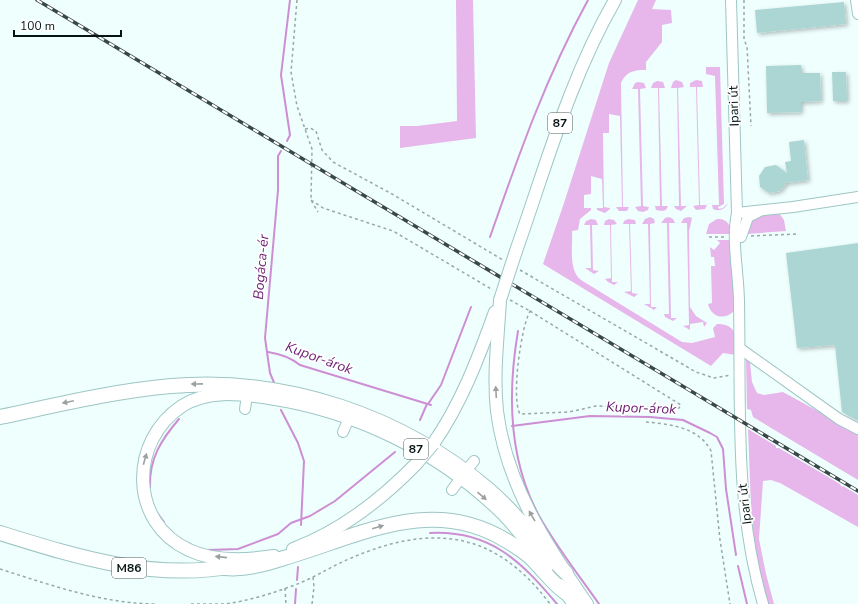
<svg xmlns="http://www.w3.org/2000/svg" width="858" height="604" viewBox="0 0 858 604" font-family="'Nunito Sans',sans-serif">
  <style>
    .green { fill: #e7b7eb }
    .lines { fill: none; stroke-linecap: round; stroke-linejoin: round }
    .stream { stroke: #ce8ed3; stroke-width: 2 }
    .building { fill: #acd6d3; filter: url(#shadow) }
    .minor-casing { stroke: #9dc6c4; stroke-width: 12 }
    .major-casing { stroke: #9dc6c4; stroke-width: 14 }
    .highway-casing { stroke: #9dc6c4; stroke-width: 16 }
    .path { stroke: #98a8a7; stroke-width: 1.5; stroke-dasharray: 3 3; stroke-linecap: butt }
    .minor { stroke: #fff; stroke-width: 10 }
    .major { stroke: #fff; stroke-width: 12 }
    .highway { stroke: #fff; stroke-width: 14 }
    .rail-casing { stroke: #394847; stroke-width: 3.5 }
    .rail { stroke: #fff; stroke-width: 2; stroke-dasharray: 6; stroke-linecap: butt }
    .major-bridge-casing { stroke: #9dc6c4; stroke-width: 14; stroke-linecap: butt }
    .major-bridge { stroke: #fff; stroke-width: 12 }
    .oneway { fill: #9ba1a1 }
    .labels { text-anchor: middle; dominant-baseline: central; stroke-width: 3.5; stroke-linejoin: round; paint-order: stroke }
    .shield { fill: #fff; stroke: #505a5a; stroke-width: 1 }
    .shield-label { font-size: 12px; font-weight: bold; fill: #051413 }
    .street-label { font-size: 13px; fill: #051413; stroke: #fff }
    .water-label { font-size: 14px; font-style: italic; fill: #6e2275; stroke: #fff }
  </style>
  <defs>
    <filter id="shadow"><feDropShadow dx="2" dy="2" stdDeviation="2" flood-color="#0004"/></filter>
  </defs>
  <rect width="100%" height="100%" fill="#eefffe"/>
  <!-- green -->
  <g class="green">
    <path d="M456,0H473L476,138L400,148V126H417L457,121Z"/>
    <path d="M638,0H656L652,9L671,10L672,23L662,25V42L646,62V70C635,70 626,71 621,83L623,207H629L627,211H619L616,207H622L620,116L609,114V133H603L604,207L610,208V209L605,213L597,210V208H603L602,179L591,176V194L584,195V208H591V210L580,219L578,230L572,231C573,246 568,270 581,280L682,342L692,343L715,337L713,328L717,324C738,324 736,338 736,355L723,353L711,366L543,264L564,203L609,63Z"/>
    <path d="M706,67H720L724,204L718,207L719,209L723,208L728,203C725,209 720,212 713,209L712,205H719L715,76L706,74Z"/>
    <path d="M676,80L682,82L684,87L678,88L681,206H687L681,211L676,209L674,206H679L677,88H671L673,82Z"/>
    <path d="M696,80L702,81L703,87H697L700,205H707L705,209L696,210L693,206L699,205L696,87H690V83Z"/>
    <path d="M657,81L663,82L665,88H659L662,206H668L666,210L662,211L656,210L655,206H660L658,88H651L653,83Z"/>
    <path d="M638,82L644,83L646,88L640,89L643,206L649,207L648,210L643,212L638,211L635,207L641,206L638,89H632L635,83Z"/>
    <path d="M779,213L784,220L786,231L747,234L750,220L758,216Z"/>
    <path d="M650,217L654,219L655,223L650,224L651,307H657L654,310L644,304H650L648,224H642L645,219Z"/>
    <path d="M669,217L673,219L675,223H669L671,318H677L673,321L665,317L664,314H669L667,223H661L665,218Z"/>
    <path d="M689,217L692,218L689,232L690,307L696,316L707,323L704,327L703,322L690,324V330L683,326L689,325L687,223H681L684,218Z"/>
    <path d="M591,219L596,220L598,225H592L593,270L599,271L594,274L585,268H591L590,225H584L586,221Z"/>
    <path d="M609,219L614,220L617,224L611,225L612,282H618L614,285L608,282L605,279L611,278L610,225H604L605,221Z"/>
    <path d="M628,219L635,220L636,224H630L632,293L638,294L634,297L624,292L631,291L629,224H623L624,221Z"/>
    <path d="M717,219C727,218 730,225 733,234H706L709,224Z"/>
    <path d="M717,240H731L734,311C724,321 711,317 708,304L712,303L711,266H715L714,257H711L710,247L714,250L720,243Z"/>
    <path d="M746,359L750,362L752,382L757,393L764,395L783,392L858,433V480L753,417L751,410L747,409Z"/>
    <path d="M748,429L776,446V448H779L840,484L842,487L843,486L858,495V527L780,483L771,480L763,481L759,539L766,574L774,604H768C749,545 751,490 748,429Z"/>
  </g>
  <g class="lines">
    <!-- stream -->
    <g class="stream">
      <path d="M287,141L290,135L281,75L290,0"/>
      <path d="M490,237C519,154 546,77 588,0"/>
      <path d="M518,331C507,396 508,463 542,521C559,550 580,577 599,604"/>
      <path d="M268,352C281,354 290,357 300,365L431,405"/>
      <path d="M275,385L270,373L265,338L278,190V156L281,151"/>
      <path d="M428,404L441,385L471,307"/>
      <path d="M281,410L298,443L304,461L301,525"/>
      <path d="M420,420L427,404"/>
      <path d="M512,426L590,416L650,417L683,420L710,433L717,437L723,449L726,489L736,555"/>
      <path d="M150,487C149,459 161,440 179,419"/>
      <path d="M158,514L164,522"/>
      <path d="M430,533C490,530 521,561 557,604"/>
      <path d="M208,550L238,549L278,534L291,523L310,516L335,501L395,452"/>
      <path d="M738,566L747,604"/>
      <path d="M297,580L298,567"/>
      <path d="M295,604L296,589"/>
    </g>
  </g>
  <!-- building -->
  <g class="building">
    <path d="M844,2L846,24L757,33L755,10Z"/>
    <path d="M801,65V73H820L821,101L801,102V112L767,113L766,66Z"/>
    <path d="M832,72H846L847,101H833Z"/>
    <path d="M804,140L808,180L786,183L780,191L769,193L760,187L759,176L765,167L776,165L787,173L785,162L791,161L789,142Z"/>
    <path d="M858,243V421L842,412L835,345L797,348L786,253Z"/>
  </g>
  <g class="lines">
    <!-- minor casing -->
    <g class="minor-casing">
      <g id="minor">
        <path d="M731,0L737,213C731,242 739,273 739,303C741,404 734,506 763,604"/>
        <path d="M856,0L858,14"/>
        <path d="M737,213L793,207L858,197"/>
        <path d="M741,237L748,217L758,212"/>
        <path d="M742,350L839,419L858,429"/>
        <path d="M245,409L247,395"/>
        <path d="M343,432L349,418"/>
        <path d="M465,472L474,461"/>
        <path d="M452,490L460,479"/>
      </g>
    </g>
    <!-- major casing -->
    <g class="major-casing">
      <g id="major">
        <path d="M516,251C546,166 570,78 615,0"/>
        <path d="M500,300C498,337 493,374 497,411C506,484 546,545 587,604"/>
        <path d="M433,444C461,404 478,359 495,312"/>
        <path d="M293,549C341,531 381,500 416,464"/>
        <path d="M274,556C248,560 214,562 189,550C129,523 129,441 182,406C208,389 240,394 269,398C356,411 440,452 503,514C519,531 533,549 547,567"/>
        <path d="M560,585L574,604"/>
      </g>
    </g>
    <!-- highway casing -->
    <g class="highway-casing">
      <g id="highway">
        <path d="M0,417C57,405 114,391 171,386C285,376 402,416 489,490C518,515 540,546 566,573"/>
        <path d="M0,533C77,557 153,581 234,566"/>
        <path d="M225,568C245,570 265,564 284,558C360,536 431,494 507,541C517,547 527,553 534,561C545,572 553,584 566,593"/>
      </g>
    </g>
    <!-- path -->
    <g class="path">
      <path d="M297,0L291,72L297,106L312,149L311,200L318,212"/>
      <path d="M744,0V40L747,46L751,126"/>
      <path d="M305,129L310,128L316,131L322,150L333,162L392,194L503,260"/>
      <path d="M311,200L323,208L393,231L493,290"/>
      <path d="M751,236L796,234"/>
      <path d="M709,237H727"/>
      <path d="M520,270L696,372L714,378L731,375"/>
      <path d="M510,300L530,311"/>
      <path d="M530,311L681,405L679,408L596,406L569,412L520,414C511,398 521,327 530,311Z"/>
      <path d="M646,422C669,424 699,427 711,451L720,540L730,604"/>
      <path d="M0,569C51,585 103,604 157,604"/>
      <path d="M285,588L286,604"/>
      <path d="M191,604C202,604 213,604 224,604C249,601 277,592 300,583C317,576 332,566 349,559C431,523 495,530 550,604"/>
      <path d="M312,604L314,587L313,577"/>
    </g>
    <!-- minor -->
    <use href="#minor" class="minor"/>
    <!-- major -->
    <use href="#major" class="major"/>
    <!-- highway -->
    <use href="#highway" class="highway"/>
    <!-- rail casing -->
    <g class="rail-casing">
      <path id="rail" d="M37,0L858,491"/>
    </g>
    <!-- rail -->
    <use href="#rail" class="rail"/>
    <!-- major-bridge casing -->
    <g class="major-bridge-casing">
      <g id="major-bridge">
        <path d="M500,300L516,251"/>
        <path d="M416,464L433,444"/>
      </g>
    </g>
    <!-- major-bridge -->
    <use href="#major-bridge" class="major-bridge"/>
  </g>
  <!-- one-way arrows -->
  <defs><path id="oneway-solid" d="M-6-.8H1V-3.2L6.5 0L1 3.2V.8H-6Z"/></defs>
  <g class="oneway">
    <use href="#oneway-solid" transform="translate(197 384) rotate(179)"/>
    <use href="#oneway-solid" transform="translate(496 392) rotate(-93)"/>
    <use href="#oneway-solid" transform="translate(68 402) rotate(168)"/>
    <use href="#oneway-solid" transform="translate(145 459) rotate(-74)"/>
    <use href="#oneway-solid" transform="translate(482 496) rotate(41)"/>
    <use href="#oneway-solid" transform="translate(532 516) rotate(-120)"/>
    <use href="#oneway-solid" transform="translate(378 527) rotate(-16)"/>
    <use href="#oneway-solid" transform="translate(221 557) rotate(-174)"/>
  </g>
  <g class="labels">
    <!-- shield labels -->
    <g class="shield">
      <rect x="548" y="113" width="24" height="20" rx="3"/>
      <rect x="404" y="439" width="24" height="20" rx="3"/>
      <rect x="112" y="558" width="34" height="20" rx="3"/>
    </g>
    <g class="shield-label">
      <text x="560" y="123">87</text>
      <text x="416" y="449">87</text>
      <text x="129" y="568">M86</text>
    </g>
    <!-- street labels -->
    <g class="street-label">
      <text transform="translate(734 106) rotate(-92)">Ipari út</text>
      <text transform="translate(745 504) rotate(-97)">Ipari út</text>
    </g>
    <!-- water labels -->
    <g class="water-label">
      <text transform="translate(261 267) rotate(-85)">Bogáca-ér</text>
      <text transform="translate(319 358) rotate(20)">Kupor-árok</text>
      <text transform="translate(641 408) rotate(2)">Kupor-árok</text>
    </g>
  </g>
  <!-- scale -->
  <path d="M14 30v6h107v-6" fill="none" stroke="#051413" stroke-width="2"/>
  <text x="20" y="30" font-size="12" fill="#051413" stroke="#ffffff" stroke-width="3" paint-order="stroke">100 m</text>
</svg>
